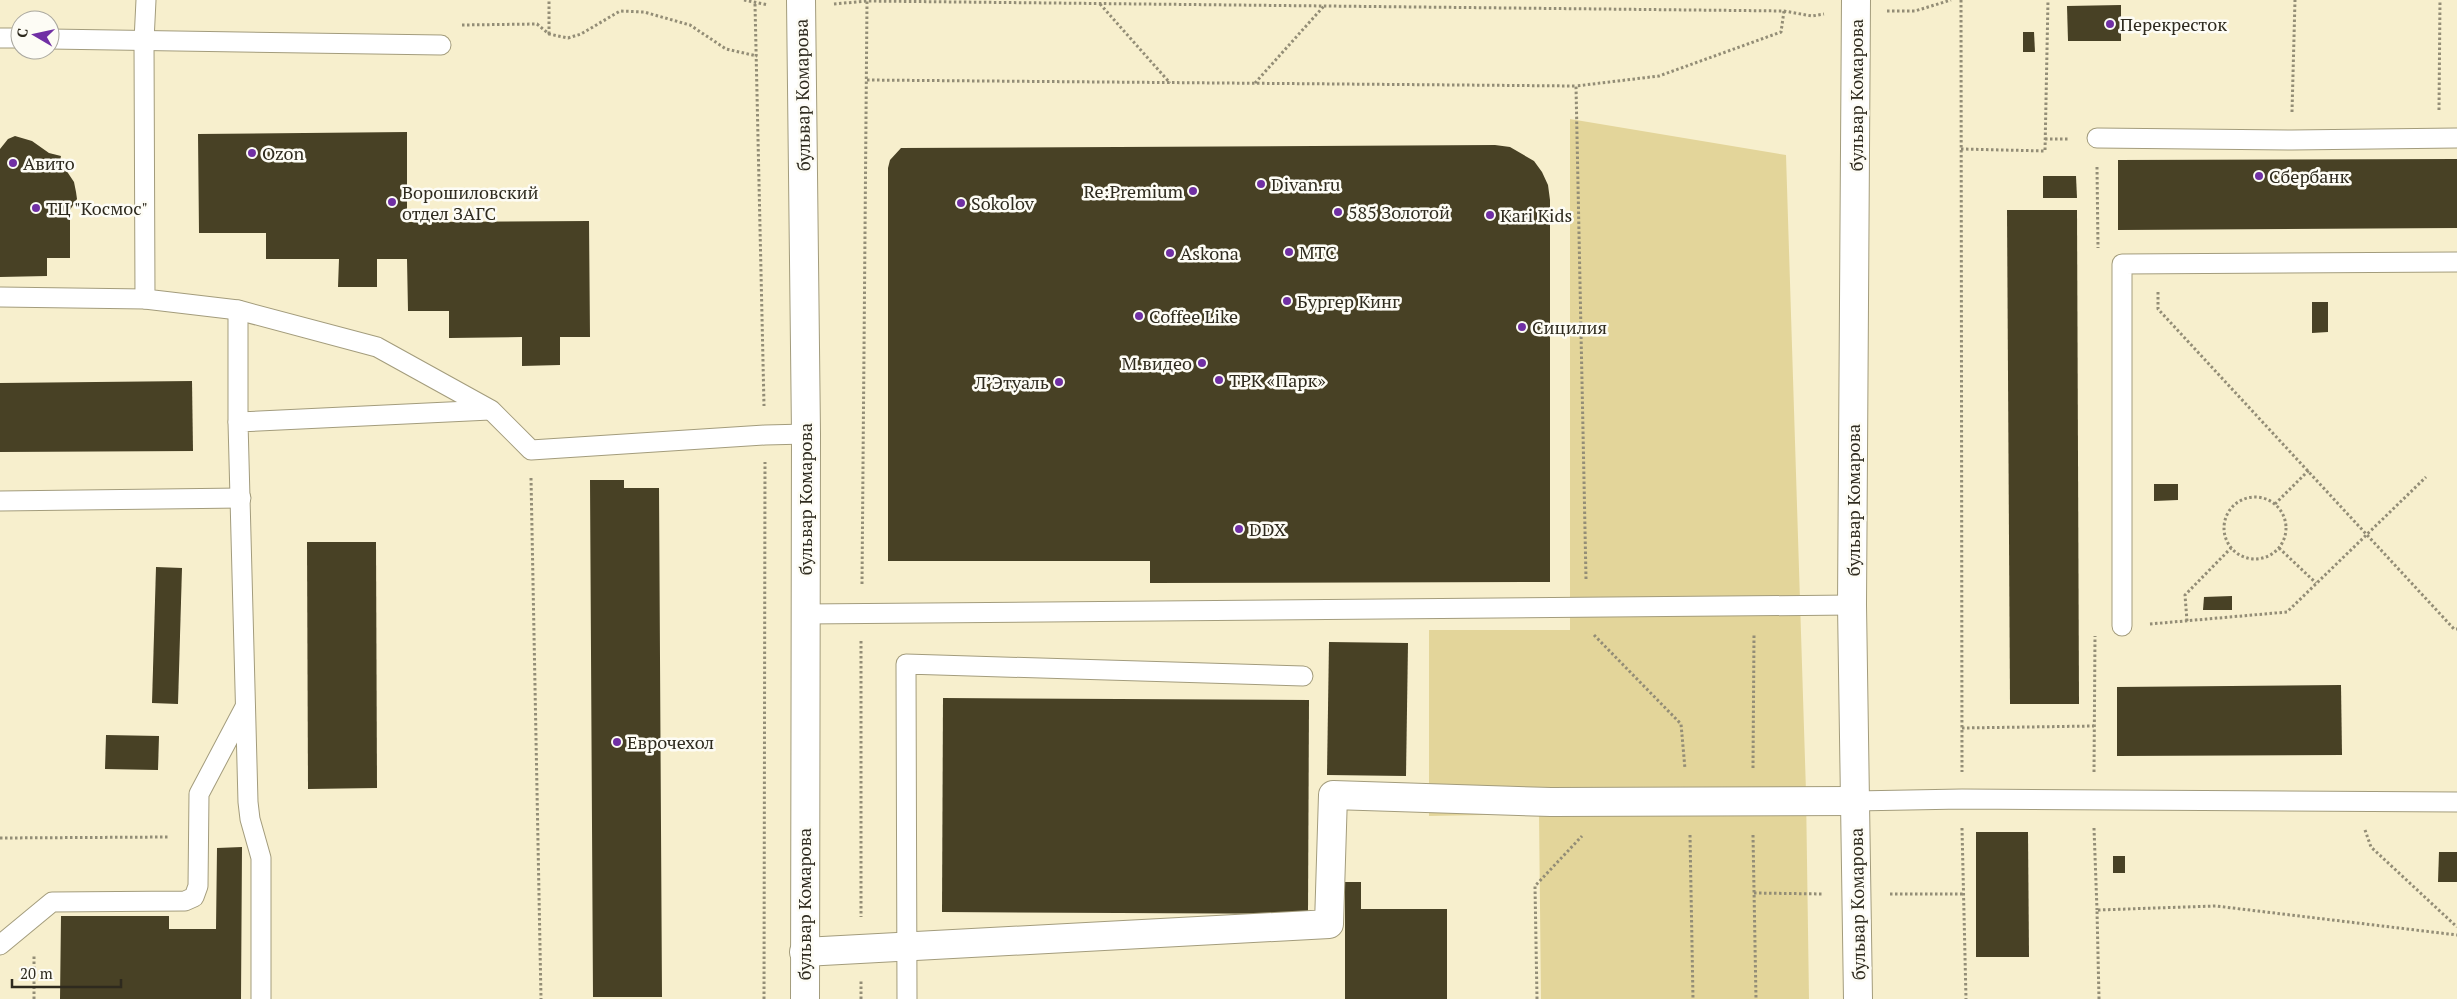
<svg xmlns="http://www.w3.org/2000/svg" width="2457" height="999" viewBox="0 0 2457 999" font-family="'PT Serif',serif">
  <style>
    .green { fill: #e3d59a }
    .building { fill: #484125 }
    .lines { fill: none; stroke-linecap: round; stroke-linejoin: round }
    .lane-casing { stroke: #a39c7c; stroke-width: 21 }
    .street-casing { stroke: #a39c7c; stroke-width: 30 }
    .secondary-casing { stroke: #a39c7c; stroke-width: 30 }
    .path { stroke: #938d76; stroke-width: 3; stroke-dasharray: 2.5 2.5; stroke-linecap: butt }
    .lane { stroke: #fff; stroke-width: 19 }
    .street { stroke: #fff; stroke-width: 28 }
    .secondary { stroke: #fff; stroke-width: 28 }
    .poi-dot { fill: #702fa4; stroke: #fdfcf5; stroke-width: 2 }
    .labels { text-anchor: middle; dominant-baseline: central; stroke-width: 5; stroke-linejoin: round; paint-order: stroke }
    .poi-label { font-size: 18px; fill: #2e2a1e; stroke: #fdfcf5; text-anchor: start }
    .street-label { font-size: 18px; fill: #2e2a1e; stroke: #fdfcf5 }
  </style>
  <rect width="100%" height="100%" fill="#f7efcd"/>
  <!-- green -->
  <path class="green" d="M1570,119L1786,155L1806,792L1809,999H1541L1539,814L1429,816V630H1570Z"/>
  <!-- building -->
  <g class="building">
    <path d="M2121,5V41H2068L2067,6Z"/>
    <path d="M2023,32H2034L2035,52H2023Z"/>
    <path d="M407,132V222L589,221L590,337H560V365L522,366V337L449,338V311H408L407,259H377V287H338L339,259H266V233H199L198,134Z"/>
    <path d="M15,136L32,141L49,153L61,156L60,161L74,182L76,192L77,199L70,210V258H47V276L0,277V149L8,139Z"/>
    <path d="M1495,145L1510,147L1534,161L1542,172L1548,185L1550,200V582L1150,583V561H888V168L890,160L901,148Z"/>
    <path d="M2457,159V228L2118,230V160Z"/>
    <path d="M2043,176H2076L2077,198H2043Z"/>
    <path d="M2007,210H2077L2079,704H2010Z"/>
    <path d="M2312,302H2328V332L2312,333Z"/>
    <path d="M192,381L193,451L0,452V383Z"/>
    <path d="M590,480H624V488H659L662,997H593Z"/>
    <path d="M2154,484H2178V500L2154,501Z"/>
    <path d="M307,542H376L377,788L308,789Z"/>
    <path d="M156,567L182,568L178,704L152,703Z"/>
    <path d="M2232,596V610H2203L2204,597Z"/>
    <path d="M1329,642L1408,643L1406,776L1327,775Z"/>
    <path d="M2341,685L2342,755L2117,756V687Z"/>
    <path d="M943,698L1309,700L1308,914L942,912Z"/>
    <path d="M106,735L159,736L158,770L105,769Z"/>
    <path d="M1976,832H2028L2029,957H1976Z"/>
    <path d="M242,847L241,999H60L61,916H169V929H216L217,848Z"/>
    <path d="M2439,852H2457V882H2438Z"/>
    <rect x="2113" y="856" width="12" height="17"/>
    <path d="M1345,882H1361V909H1447V999H1345Z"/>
  </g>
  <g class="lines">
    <!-- lane casing -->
    <g class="lane-casing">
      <g id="lane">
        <path d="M146,0L144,41L145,299L238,310L377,347L491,410L531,450L765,435L806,434"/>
        <path d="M0,38H20"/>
        <path d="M50,39L441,45"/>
        <path d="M2097,138L2292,140L2457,138"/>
        <path d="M0,297L145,299"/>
        <path d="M238,422V310"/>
        <path d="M0,501L241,498"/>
        <path d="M805,614L1852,605"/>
        <path d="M2122,626V264L2457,262"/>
        <path d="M1855,801L1962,799L2457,802"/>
        <path d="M0,945L52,902L185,901L194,897L198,886L199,794L245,707"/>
        <path d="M261,999V858L250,819L248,802L238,422L490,410"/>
        <path d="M907,999L906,664L1303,676"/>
      </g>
    </g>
    <!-- street casing -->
    <g class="street-casing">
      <path id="street" d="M804,952L1329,924L1333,795L1551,802L1855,801"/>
    </g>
    <!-- secondary casing -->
    <g class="secondary-casing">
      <g id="secondary">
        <path d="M801,0L806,434L805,999"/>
        <path d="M1856,0L1852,605L1858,999"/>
      </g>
    </g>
    <!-- path -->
    <g class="path">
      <path d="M744,0L768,5"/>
      <path d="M1961,0L1962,772"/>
      <path d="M755,4L764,406"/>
      <path d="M834,4L867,1L1784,11L1812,16L1824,14"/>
      <path d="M1100,4L1170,83"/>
      <path d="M1887,11H1915L1951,0"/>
      <path d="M462,25L537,24L549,34L568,38L581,34L620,11L644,12L690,25L726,49L757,56"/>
      <path d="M549,34V0"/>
      <path d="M867,80L1576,86"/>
      <path d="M1255,83L1324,6"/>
      <path d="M2439,110L2440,0"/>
      <path d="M2292,112L2295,0"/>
      <path d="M2045,139H2070"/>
      <path d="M1961,149L2045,151L2048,0"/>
      <path d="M2097,167L2098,248"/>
      <path d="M2158,292V309L2454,629H2457"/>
      <path d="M531,478L541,999"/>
      <circle cx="2255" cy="528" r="31"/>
      <path d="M2275,504L2309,470"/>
      <path d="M2279,548L2316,583"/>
      <path d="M1586,579L1576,86L1659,76L1781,32L1784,11"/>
      <path d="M862,584L867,1"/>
      <path d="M2187,621L2185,595L2231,548"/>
      <path d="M2150,624L2287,612L2426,477"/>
      <path d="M1594,635L1681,724L1685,769"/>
      <path d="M861,641V917"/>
      <path d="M1962,728L2094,726"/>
      <path d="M1753,768L1754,635"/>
      <path d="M2094,772L2095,636"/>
      <path d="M1962,828L1966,999"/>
      <path d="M2094,828L2097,910"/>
      <path d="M2365,830L2371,847L2457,927"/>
      <path d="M1690,835L1693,999"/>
      <path d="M1753,835L1756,999"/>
      <path d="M0,838L169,837"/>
      <path d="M1754,893L1824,894"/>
      <path d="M1890,894H1964"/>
      <path d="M34,999V955"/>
      <path d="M764,999L765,462"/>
      <path d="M861,999V981"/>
      <path d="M1537,999L1535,886L1582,836"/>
      <path d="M2099,999L2097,910L2216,906L2457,935"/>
    </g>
    <!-- lane -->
    <use href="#lane" class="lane"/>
    <!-- street -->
    <use href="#street" class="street"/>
    <!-- secondary -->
    <use href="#secondary" class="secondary"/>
  </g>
  <!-- markers -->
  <g class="poi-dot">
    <circle cx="2110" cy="24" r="5"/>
    <circle cx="252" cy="153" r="5"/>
    <circle cx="13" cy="163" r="5"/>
    <circle cx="2259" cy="176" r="5"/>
    <circle cx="1261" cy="184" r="5"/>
    <circle cx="1193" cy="191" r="5"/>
    <circle cx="392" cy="202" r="5"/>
    <circle cx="961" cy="203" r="5"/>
    <circle cx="36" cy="208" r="5"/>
    <circle cx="1338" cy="212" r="5"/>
    <circle cx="1490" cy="215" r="5"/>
    <circle cx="1289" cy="252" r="5"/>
    <circle cx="1170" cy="253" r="5"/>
    <circle cx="1287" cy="301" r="5"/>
    <circle cx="1139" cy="316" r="5"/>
    <circle cx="1522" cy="327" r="5"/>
    <circle cx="1202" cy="363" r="5"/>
    <circle cx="1219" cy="380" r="5"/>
    <circle cx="1059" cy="382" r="5"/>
    <circle cx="1239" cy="529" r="5"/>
    <circle cx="617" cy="742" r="5"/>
  </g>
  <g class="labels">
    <!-- poi labels -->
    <g class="poi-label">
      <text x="2120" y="24">Перекресток</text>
      <text x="262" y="153">Ozon</text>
      <text x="23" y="163">Авито</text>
      <text x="2269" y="176">Сбербанк</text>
      <text x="1271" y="184">Divan.ru</text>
      <text x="1183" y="191" text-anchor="end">Re:Premium</text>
      <text x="402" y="192">Ворошиловский<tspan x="402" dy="21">отдел ЗАГС</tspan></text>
      <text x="971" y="203">Sokolov</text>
      <text x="46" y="208">ТЦ "Космос"</text>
      <text x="1348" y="212">585 Золотой</text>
      <text x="1500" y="215">Kari Kids</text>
      <text x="1299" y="252">МТС</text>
      <text x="1180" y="253">Askona</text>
      <text x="1297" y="301">Бургер Кинг</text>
      <text x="1149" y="316">Coffee Like</text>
      <text x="1532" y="327">Сицилия</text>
      <text x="1192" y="363" text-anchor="end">М.видео</text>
      <text x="1229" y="380">ТРК «Парк»</text>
      <text x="1049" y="382" text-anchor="end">Л’Этуаль</text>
      <text x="1249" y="529">DDX</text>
      <text x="627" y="742">Еврочехол</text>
    </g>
    <!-- street labels -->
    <g class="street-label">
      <text transform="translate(802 95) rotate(-91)">бульвар Комарова</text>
      <text transform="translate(1856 95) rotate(-90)">бульвар Комарова</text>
      <text transform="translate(805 499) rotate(-90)">бульвар Комарова</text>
      <text transform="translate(1853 500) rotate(-90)">бульвар Комарова</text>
      <text transform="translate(804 904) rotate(-90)">бульвар Комарова</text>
      <text transform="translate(1857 904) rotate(-91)">бульвар Комарова</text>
    </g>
  </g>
  <!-- north arrow -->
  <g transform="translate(35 35) rotate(279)"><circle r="24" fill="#fdfcf5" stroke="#aaa89f"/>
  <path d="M0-4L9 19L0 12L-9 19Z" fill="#702fa4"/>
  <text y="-8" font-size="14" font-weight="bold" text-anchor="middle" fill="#2e2a1e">С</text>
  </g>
  <!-- scale -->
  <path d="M12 979v8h109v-8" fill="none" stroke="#2e2a1e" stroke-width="2.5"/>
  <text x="20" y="979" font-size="15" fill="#2e2a1e" stroke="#fdfcf5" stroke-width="4" paint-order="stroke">20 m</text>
</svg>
